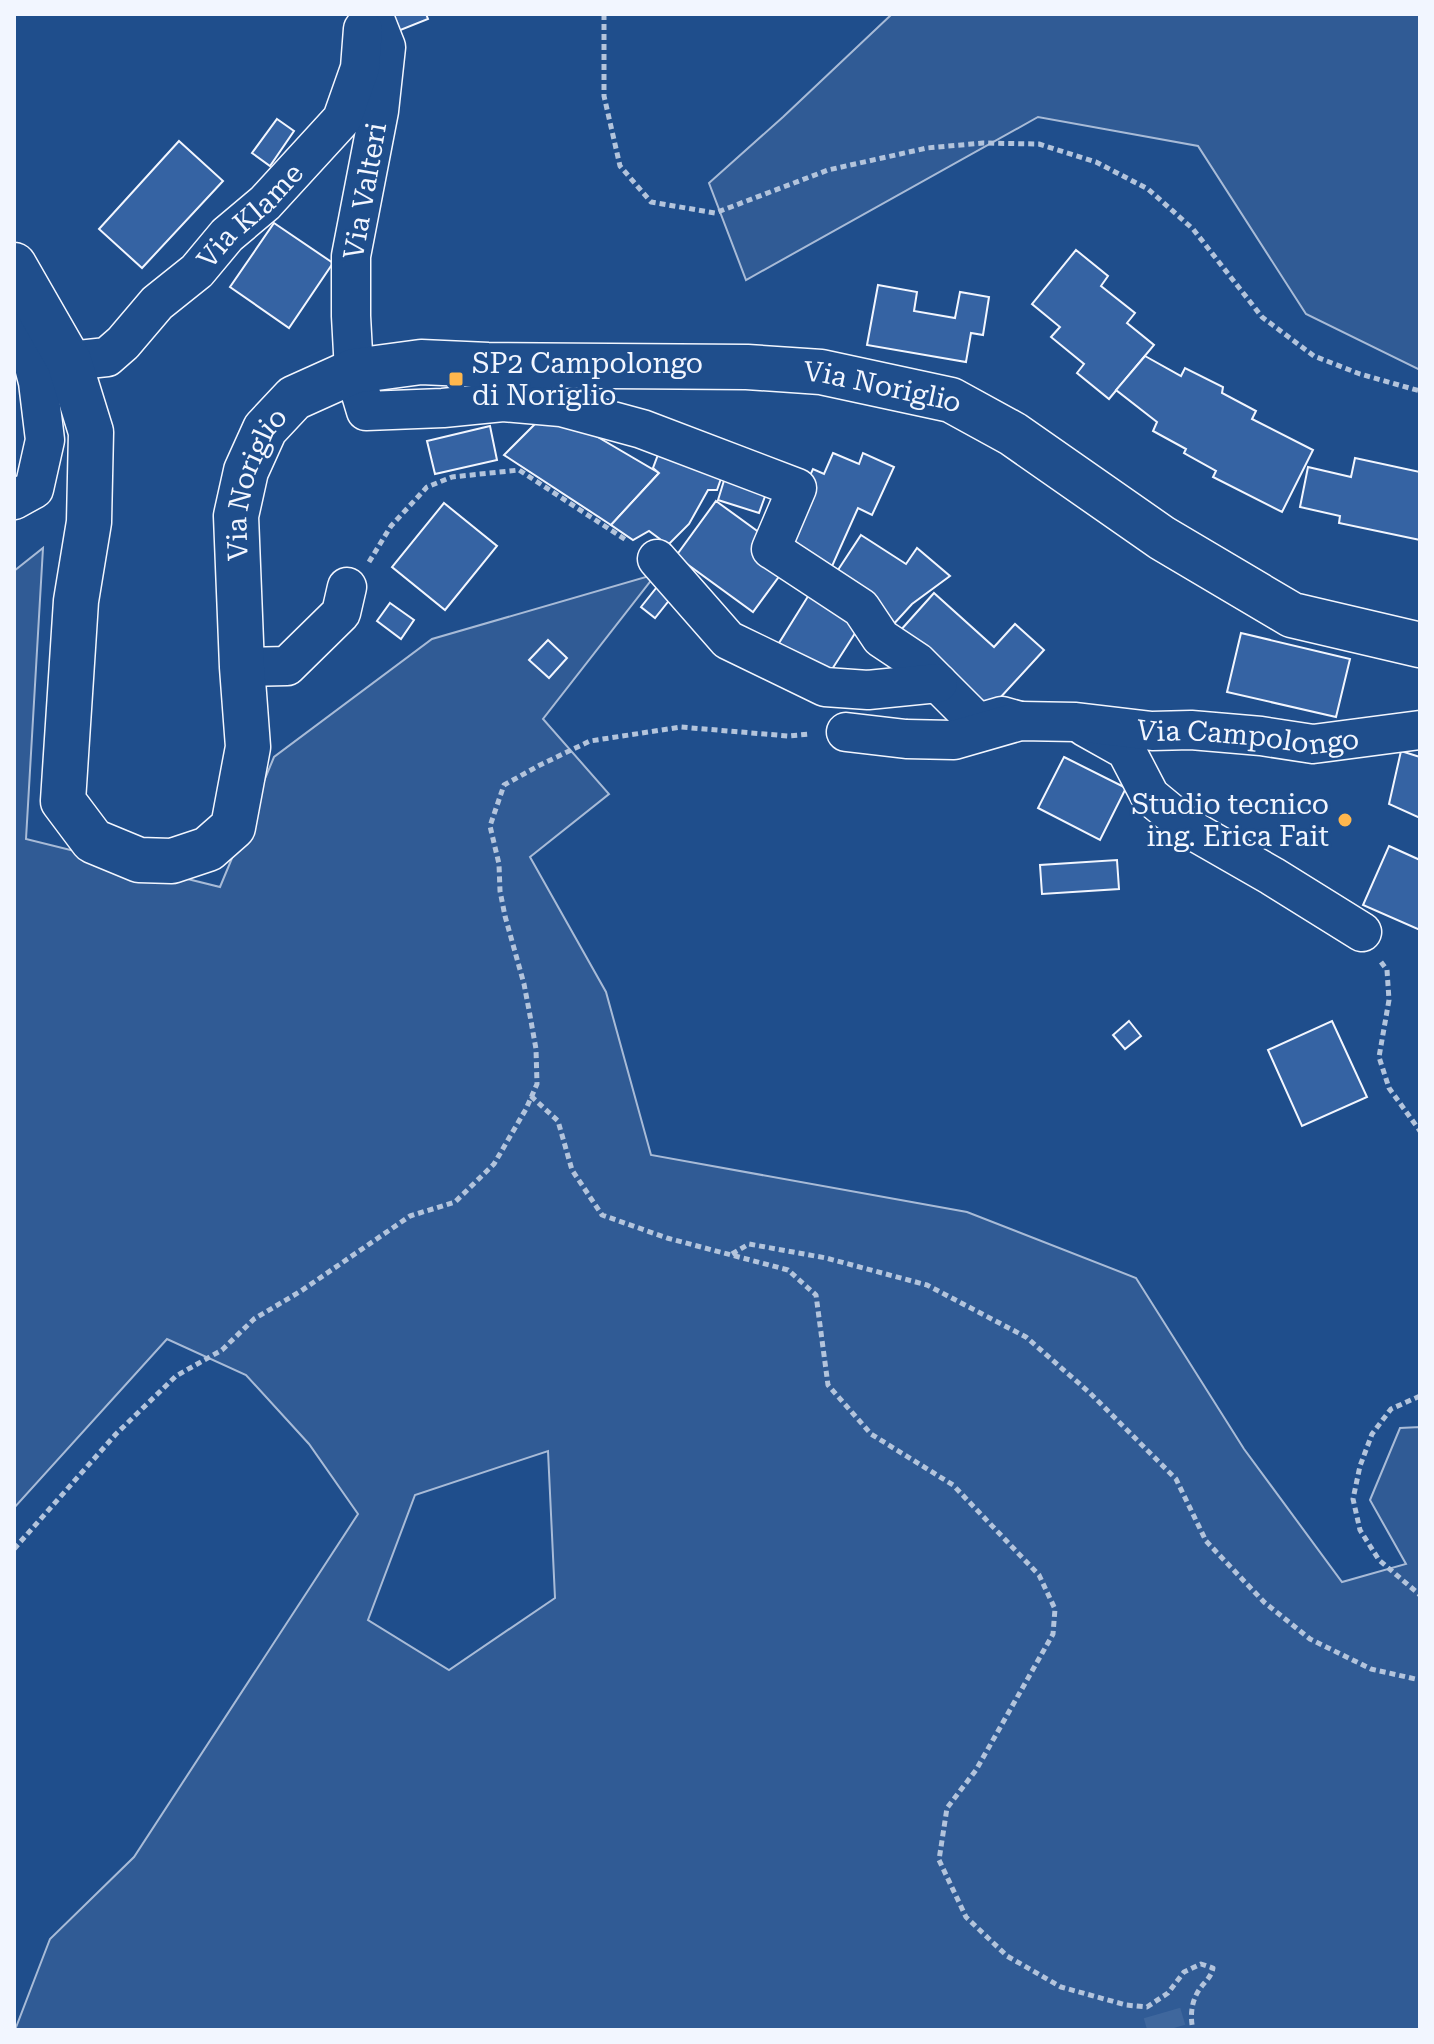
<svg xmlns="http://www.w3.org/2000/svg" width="1434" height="2044" viewBox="0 0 1434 2044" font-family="'Roboto Serif',serif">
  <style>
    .green { fill: #305b95; stroke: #a8bbd7; stroke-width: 2; fill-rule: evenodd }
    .building { fill: #3563a3; stroke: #f2f6ff; stroke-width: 2 }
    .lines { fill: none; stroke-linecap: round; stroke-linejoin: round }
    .minor-tunnel { stroke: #3f679d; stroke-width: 38; stroke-dasharray: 38 19; stroke-linecap: butt }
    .minor-casing { stroke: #f2f6ff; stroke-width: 41 }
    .major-casing { stroke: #f2f6ff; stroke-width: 47 }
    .path { stroke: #b3c4dc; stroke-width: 5; stroke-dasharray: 6 4; stroke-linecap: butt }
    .minor { stroke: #1f4e8c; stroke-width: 38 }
    .major { stroke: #1f4e8c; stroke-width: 44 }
    .poi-dot { fill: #ffb74d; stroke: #1f4e8c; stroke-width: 3 }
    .labels { text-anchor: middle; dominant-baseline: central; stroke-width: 6; stroke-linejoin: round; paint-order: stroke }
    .street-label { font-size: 28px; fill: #f2f6ff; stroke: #1f4e8c }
    .poi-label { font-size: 28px; fill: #f2f6ff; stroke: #1f4e8c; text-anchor: start }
  </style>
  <rect width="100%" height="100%" fill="#1f4e8c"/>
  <!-- green -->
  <g class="green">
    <path d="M892,14H1420V370L1306,314L1198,146L1038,117L746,280L709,183L783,117Z"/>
    <path d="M43,548L26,839L220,887L274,757L432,639L656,574L543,719L609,794L530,857L606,992L651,1155L967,1212L1136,1278L1244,1449L1342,1582L1406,1564L1370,1500L1400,1428L1420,1427V2030H15L50,1939L134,1857L358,1514L309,1444L246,1375L167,1339L14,1508V571ZM548,1451L555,1598L449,1670L368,1620L415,1495Z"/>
  </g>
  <!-- building -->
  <g class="building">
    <path d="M385,14H426L428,19L393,33Z"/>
    <path d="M277,119L294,131L270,166L252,153Z"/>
    <path d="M179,141L223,181L142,268L99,229Z"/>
    <path d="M274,223L333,263L289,328L230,287Z"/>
    <path d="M1076,250L1108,276L1101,286L1135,313L1127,323L1154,345L1109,399L1077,373L1084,364L1051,337L1060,327L1032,304Z"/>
    <path d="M878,285L917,292L914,311L955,318L960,292L989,297L983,335L971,333L966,362L867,345Z"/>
    <path d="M1145,356L1181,376L1185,368L1223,387L1222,393L1256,411L1252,419L1313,450L1282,512L1213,477L1216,471L1184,453L1186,449L1153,431L1157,422L1116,390Z"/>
    <path d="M550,409L659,473L611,525L504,455Z"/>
    <path d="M490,426L497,460L435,474L427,441Z"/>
    <path d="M662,444L724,470L717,490H708L689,524L668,545L649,531L633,540L611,525L659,473L653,468Z"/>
    <path d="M833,453L859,464L863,453L894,467L872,515L858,508L829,573L776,549L813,469L824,474Z"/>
    <path d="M1355,458L1420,472V540L1339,523L1340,516L1300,507L1308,467L1351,477Z"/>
    <path d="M726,474L768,488L759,513L718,500Z"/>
    <path d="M716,501L760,533L753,543L786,567L753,612L676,556Z"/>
    <path d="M444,503L497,546L445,610L392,567Z"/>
    <path d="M861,535L906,564L917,548L950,576L912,604L891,627L834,576Z"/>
    <path d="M661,582L675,593L655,618L641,607Z"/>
    <path d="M815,585L866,616L829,674L779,643Z"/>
    <path d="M934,593L994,647L1015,624L1044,650L988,711L899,632Z"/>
    <path d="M390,603L414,620L401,639L377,621Z"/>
    <path d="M1241,633L1350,659L1336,717L1227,692Z"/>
    <path d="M548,640L567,658L549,678L529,660Z"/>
    <path d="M1401,751L1420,757V818L1389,804Z"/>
    <path d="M1064,757L1126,788L1100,840L1038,808Z"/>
    <path d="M1389,846L1420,860V930L1363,905Z"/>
    <path d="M1117,860L1119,889L1042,894L1040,865Z"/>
    <path d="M1129,1021L1141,1036L1125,1049L1113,1035Z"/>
    <path d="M1332,1021L1367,1097L1302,1126L1268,1050Z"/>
  </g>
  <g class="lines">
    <!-- minor-tunnel -->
    <path class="minor-tunnel" d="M1162,2013L1167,2030"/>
    <!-- minor casing -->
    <g class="minor-casing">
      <g id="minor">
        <path d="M373,14L386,47L379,111L351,256V316L354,371L366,411L443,408L503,402L561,407L642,429L797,488L771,549L861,608L881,638L917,662L978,723L1002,716L1020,721"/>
        <path id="s1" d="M69,361L107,357L123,343L157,303L197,271L227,235L265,203L342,119L360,68L363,29"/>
        <path d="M14,500L34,489L45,440L38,382L26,336L31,296"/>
        <path d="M657,559L728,640L825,687L868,690L938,683"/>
        <path d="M242,667L287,666L341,613L347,587"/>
        <path d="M1085,727L1126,750L1150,796L1190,829L1272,876L1362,932"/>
        <path id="s2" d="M846,732L906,739L954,740L1020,721L1076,722L1152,731L1191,730L1261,736L1313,744L1420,730"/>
      </g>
    </g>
    <!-- major casing -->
    <g class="major-casing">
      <g id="major">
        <path id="s3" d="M14,265L69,361L91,432L89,522L76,601L63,801L93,841L139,860L172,861L208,849L233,827L248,747L242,667L236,516L246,471L265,429L294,398L354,371L421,362L488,365L747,367L821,372L951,400L1013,434L1162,538L1292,615L1420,645"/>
      </g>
    </g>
    <!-- path -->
    <g class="path">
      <path d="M604,14V96L620,166L651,202L715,213L828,170L927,148L983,143L1039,144L1096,162L1148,189L1193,229L1262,317L1314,356L1360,374L1420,391"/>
      <path d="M369,562L391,526L427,487L452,477L519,470L626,540"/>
      <path d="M1381,962L1387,970L1389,1000L1379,1057L1389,1088L1420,1131"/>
      <path d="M531,1096L558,1121L572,1170L602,1215L667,1238L788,1270L816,1295L828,1385L871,1434L953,1485L1039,1575L1055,1609L1053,1634L976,1770L947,1808L939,1860L966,1917L1007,1956L1061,1987L1126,2005L1147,2007L1168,1993L1184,1972L1201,1964L1213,1968C1211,1978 1204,1982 1199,1990C1191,2002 1190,2017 1193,2030"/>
      <path d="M732,1254L749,1244L826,1258L927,1285L1026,1337L1090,1393L1176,1479L1206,1541L1264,1602L1310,1639L1371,1669L1420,1680"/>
      <path d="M1420,1396L1391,1409L1372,1434L1360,1466L1353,1499L1360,1530L1379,1560L1420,1595"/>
      <path d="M14,1549L116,1434L176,1376L222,1350L254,1319L301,1291L410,1216L455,1202L494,1164L526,1109L537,1084L536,1049L529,1010L524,984L505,916L500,891L499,864L490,826L504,785L540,765L590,741L681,727L788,736L810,734"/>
    </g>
    <!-- minor -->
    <use href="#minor" class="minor"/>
    <!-- major -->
    <use href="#major" class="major"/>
  </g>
  <!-- markers -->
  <g class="poi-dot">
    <rect x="448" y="371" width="16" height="16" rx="4"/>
    <circle cx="1345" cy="820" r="8"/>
  </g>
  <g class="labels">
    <!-- street labels -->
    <g class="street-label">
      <text transform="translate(365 191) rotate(-80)">Via Valteri</text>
      <text stroke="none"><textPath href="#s1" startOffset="240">Via Klame</textPath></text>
      <text stroke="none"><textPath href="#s3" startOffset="1804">Via Noriglio</textPath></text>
      <text stroke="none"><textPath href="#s3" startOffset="1108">Via Noriglio</textPath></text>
      <text stroke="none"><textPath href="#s2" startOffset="406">Via Campolongo</textPath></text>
    </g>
    <!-- poi labels -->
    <g class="poi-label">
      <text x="472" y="363">SP2 Campolongo<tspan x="472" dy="32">di Noriglio</tspan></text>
      <text x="1329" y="804" text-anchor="end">Studio tecnico<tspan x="1329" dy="32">ing. Erica Fait</tspan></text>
    </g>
  </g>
  <!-- border -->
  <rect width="1434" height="2044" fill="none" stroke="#f2f6ff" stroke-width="32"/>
</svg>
